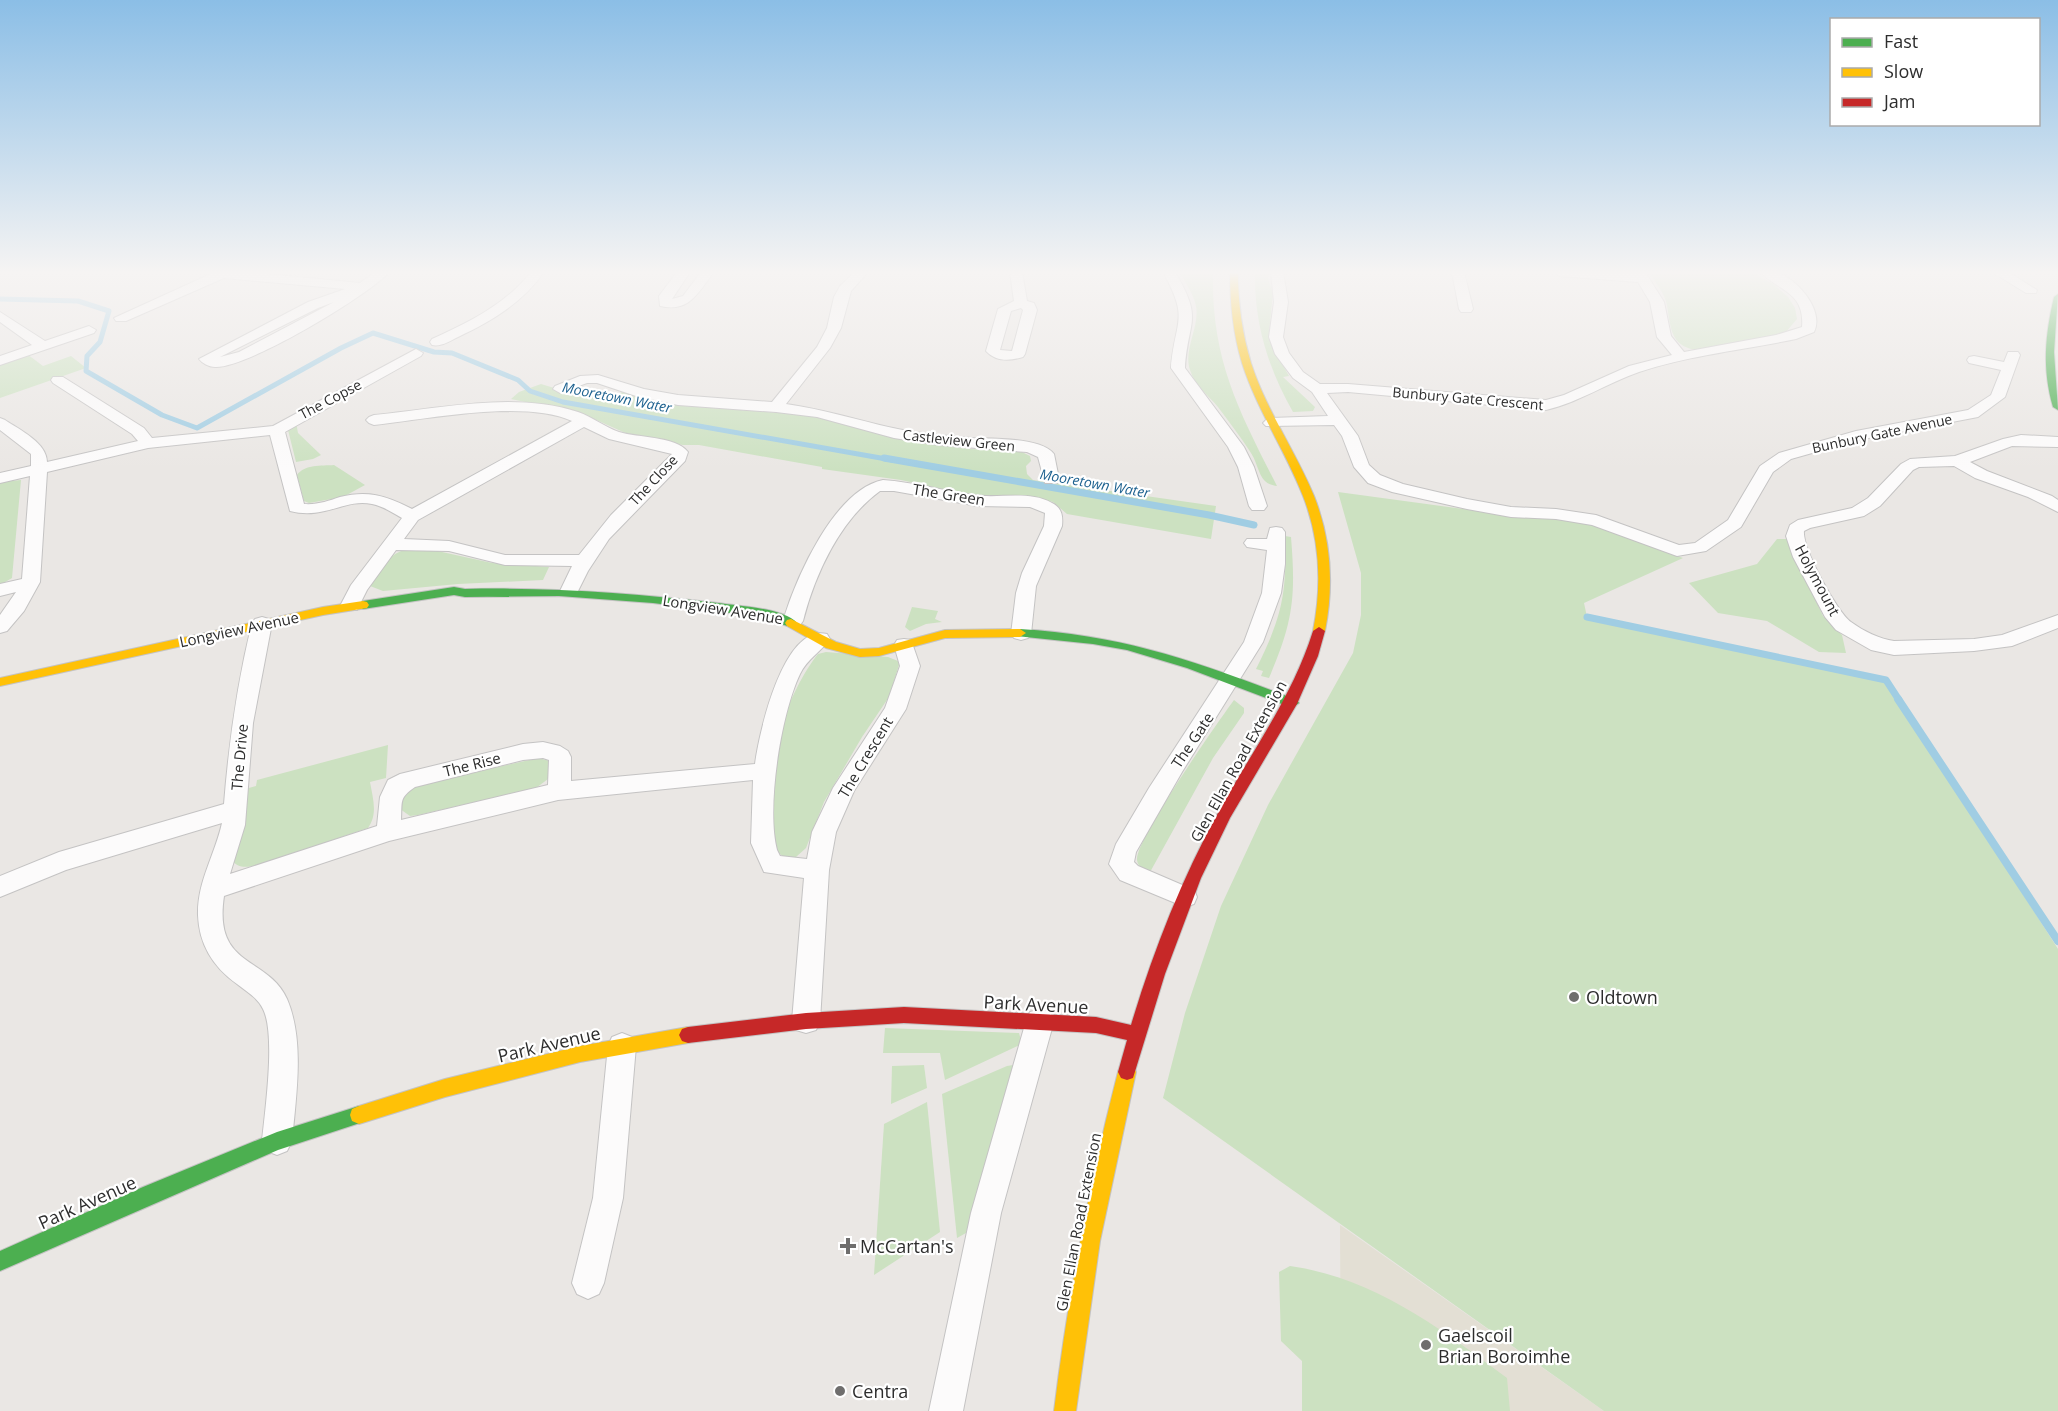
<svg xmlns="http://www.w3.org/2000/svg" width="2058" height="1411" viewBox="0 0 2058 1411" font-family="'Open Sans',sans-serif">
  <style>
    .education { fill: #e3dfd4 }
    .green { fill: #cce1c1 }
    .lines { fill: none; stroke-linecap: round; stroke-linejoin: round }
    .stream-far2 { stroke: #a0cde3; stroke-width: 5 }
    .stream-far1 { stroke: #a0cde3; stroke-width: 7 }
    .stream { stroke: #a0cde3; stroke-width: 8 }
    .street-casing { stroke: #c4c3c3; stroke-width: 2 }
    .fast-casing { stroke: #c4c3c3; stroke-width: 2 }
    .slow-casing { stroke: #c4c3c3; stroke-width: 2 }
    .jam-casing { stroke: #c4c3c3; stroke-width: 2 }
    .street { fill: #fcfbfb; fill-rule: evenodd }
    .fast { fill: #4caf50; fill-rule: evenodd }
    .slow { fill: #ffc107; fill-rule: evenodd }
    .jam { fill: #c62828; fill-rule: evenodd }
    .poi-dot { fill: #6f6e6d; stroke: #fff; stroke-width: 2 }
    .labels { text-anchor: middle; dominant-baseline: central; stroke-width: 4.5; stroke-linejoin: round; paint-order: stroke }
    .far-water-label { font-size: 14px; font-style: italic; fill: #1e6290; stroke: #fff }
    .far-street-label { font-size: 14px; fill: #2d2d2d; stroke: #fff }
    .street-label { font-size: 15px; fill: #2d2d2d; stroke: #fff }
    .near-poi-label { font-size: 18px; fill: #2d2d2d; stroke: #fff; text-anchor: start }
    .near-street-label { font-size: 18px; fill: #2d2d2d; stroke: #fff }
  </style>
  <rect width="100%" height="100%" fill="#eae7e4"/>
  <!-- education -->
  <path class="education" d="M1340,1225L1604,1411H1341Z"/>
  <!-- green -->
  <g class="green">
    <path d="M1180,272H1213C1211,360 1239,411 1277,486C1258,484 1260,467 1251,453C1241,437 1229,422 1218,407C1208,395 1195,386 1190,370C1183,349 1200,327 1196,306C1194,295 1185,282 1180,272Z"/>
    <path d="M1255,272H1269L1268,279L1273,293L1269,333L1271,344L1289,376L1283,377L1315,407L1313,411L1293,412C1268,368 1254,323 1255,272Z"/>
    <path d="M1649,272H1752L1773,284L1788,297L1795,308L1797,319L1785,333L1702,351C1671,348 1671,331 1667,305C1665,294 1655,282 1649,272Z"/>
    <path d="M27,354L43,366L71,356L86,368L0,398V363Z"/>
    <path d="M541,384L584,397L597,392L611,398L622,392L683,406L795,414L824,419L911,442L970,449L1020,451L1030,456L1031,461L1026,466L1027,474L1033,480L1216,506L1211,539L1067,514L1053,502L1044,500L970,495L901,480L822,469V467L699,445H683L632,436L583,414L511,399L519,392Z"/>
    <path d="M296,422L298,433L321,455L313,459L296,462L288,430Z"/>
    <path d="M334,465L365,485L343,497L309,503L304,501L297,475C305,464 321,466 334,465Z"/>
    <path d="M10,478L11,481L21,480L12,578L0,585V481Z"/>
    <path d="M1338,492L1515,516L1557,517L1590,524L1683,558L1584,603L1587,617L1886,680L2058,949V1411H1604L1163,1098L1185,1013L1221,906L1268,805L1353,653L1361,615V573Z"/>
    <path d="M1285,536L1291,537C1296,598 1293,622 1269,678L1261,676L1263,671L1256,669C1282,617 1287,594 1285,536Z"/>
    <path d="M1777,539H1787L1823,616L1842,635L1846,653L1819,652L1767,621L1718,613L1689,583L1757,564Z"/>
    <path d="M409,549L433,550L492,563L549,567L543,580L458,584L383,591L370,586C381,570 388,552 409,549Z"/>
    <path d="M912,607L938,611L935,619L942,622L926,624L910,631L905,627Z"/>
    <path d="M826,652L888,657L898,661L899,665L889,697L862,737L824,802L806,848L796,857L785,858C781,855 777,852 776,848C768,822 773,749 782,723C789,702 804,671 818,654Z"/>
    <path d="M1234,700L1244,708V713L1213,758L1149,874C1143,870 1138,867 1137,860C1135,840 1218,722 1234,700Z"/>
    <path d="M388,745L386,778L370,782C373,799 378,814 368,828L256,866C245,867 238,869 231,859L245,789L256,786L257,780Z"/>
    <path d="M538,758L550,761L548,779L536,788L418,815L410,816L400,809L401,794L415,786Z"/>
    <path d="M885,1028L1019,1033L1022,1044L945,1080L940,1053H883Z"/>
    <path d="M924,1065L927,1088L891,1104L892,1066Z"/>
    <path d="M1013,1065L966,1233L957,1238L942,1094L1007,1066Z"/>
    <path d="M927,1102L940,1232L874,1275L884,1124Z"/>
    <path d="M1290,1266C1374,1278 1440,1328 1507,1378L1510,1411H1302V1361L1281,1341L1279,1272Z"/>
  </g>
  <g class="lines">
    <!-- stream-far2 -->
    <path class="stream-far2" d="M0,299L78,301L109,311L100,342L87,356L86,371L162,415L197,428L341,348L373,333L434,352L452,353L518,380L530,391L563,402L892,460"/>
    <!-- stream-far1 -->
    <g class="stream-far1">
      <path d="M884,458L1209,515L1254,525"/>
      <path d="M1587,617L1886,680L1899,700"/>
    </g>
    <!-- stream -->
    <path class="stream" d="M1898,699L2058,941"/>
    <!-- street casing -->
    <g class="street-casing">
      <g id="street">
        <path d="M215,272H247L360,283L375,272H389C368,296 246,369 215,367C209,367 202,363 199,359L308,302L345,289L224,278L126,321H116L114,318ZM334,302L239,352L220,357L318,308Z"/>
        <path d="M531,272H544C522,303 492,321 458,337C450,341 441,347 432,345L430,342L432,339C469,322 505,305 531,272Z"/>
        <path d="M677,272H690L672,299L683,296L701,272H714C698,292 690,313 660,306L659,296Z"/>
        <path d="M855,272H868L851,291L841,328L830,348L786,404C823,409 857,420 893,428C919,434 945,436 971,438C991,439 1041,437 1054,454L1059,479L1057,483H1045L1038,457L1027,452L939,445L894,438L817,417L776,412L678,405L636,396L597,383H587L560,393L553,389L555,386L580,376L598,375L644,389L678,395L772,402L817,347L827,328L834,297L840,286Z"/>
        <path d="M1010,272H1022L1027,301L1034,303L1037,310L1025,354L1023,357C1010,361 996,362 986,351L998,309L1014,301ZM1021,308L1023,310L1012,351L1000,350L1011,311Z"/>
        <path d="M1163,272H1175C1204,321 1188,319 1185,368L1244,447L1254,467L1267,506L1264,510H1252L1249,506L1238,467L1228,447L1171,368C1175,319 1190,321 1163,272Z"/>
        <path d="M1271,272H1283L1288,302L1283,337L1289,353L1303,372L1320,384H1348L1546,400L1564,395L1629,366L1672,355L1657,337L1650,302L1638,282L1559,276L1553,272H1645L1664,302L1671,336L1684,352L1776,335L1802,327C1805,292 1779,291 1760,272C1764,272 1771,271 1775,272C1796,277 1825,310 1814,332L1796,339C1744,350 1690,355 1639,372C1607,383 1580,402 1546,410L1348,392L1327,393L1358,436L1369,465L1380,475L1403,484L1467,499L1511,507L1556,509L1596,515L1679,545L1695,543L1728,520L1760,466L1779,453L1856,431L1968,410L1991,395L2001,370L1969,363L1967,360L1969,357L1974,356L2004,362L2008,352H2018L2020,355L2005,397L1978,417L1858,440L1791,459L1773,472L1741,527L1706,551L1677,556L1592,525L1556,519L1511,517L1467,509L1392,492L1368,483L1354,467L1342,436L1334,425L1266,426L1263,423L1266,420L1271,418L1328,416L1312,392L1293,378L1275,354L1269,337L1274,302Z"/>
        <path d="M1452,272H1464L1473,309L1471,312H1461L1459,309Z"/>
        <path d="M1992,272H2008L2037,290L2036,293H2026Z"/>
        <path d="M0,312L45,341L89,326L96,330L94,333L0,365V356L32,345L0,322Z"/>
        <path d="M416,349L423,353L421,356L285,432L304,504C317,505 328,501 340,497C368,490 387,496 412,509L572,421C524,399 428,419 374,425L369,423L366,420L369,417L374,415C440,409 513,391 578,412C592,417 605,427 619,432C638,438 676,436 688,452L685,461L609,539L588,571L576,595H562L560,591L572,566L505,565L449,551L396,550L367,590L357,610H343L340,606L351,585L402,518C393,513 383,506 372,504C345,498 325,520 290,511L270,435L148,448L47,472L40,582L24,611L7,631L0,633V615L16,592L0,596V584L22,579L30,476L0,483V473L31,466V454L0,430V418L5,420C20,430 47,443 47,462L138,441L132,434L53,383L51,380L53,377H63L144,428L152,438L273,426ZM584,427L609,439L672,454L611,515L579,555H505L449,541L404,539L418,520Z"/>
        <path d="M2021,435L2058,437V447L2012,446L1970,462L1987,471L2052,496L2058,500V512L2028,497L1975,478L1954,466L1919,467L1913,470L1880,506L1864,516L1810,528L1804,531C1802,548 1837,612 1851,622C1863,631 1880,639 1894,641L1974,639L2002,635L2058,615V628L2012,646L1974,651L1894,655L1871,650L1836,630L1825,617L1793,557L1786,536L1790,525L1798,520L1852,508L1868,498L1901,464L1910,459L1955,456L2003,439Z"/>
        <path d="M883,480C914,482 943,491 974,495C999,499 1029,490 1052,503C1062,508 1063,516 1062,526L1036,586L1031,634L1028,638L1021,640L1014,638L1011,634L1016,593L1022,573L1044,526L1045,513L1030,507L978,506L894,491H880C840,520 815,574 803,621L800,625L793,627L786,625L783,621C796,578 834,490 883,480Z"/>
        <path d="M1276,527L1282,528L1285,532V564L1281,593L1263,642L1182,772L1136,852L1134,862L1138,866L1194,890L1197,897L1194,904L1185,907L1120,880L1109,864L1116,844L1149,788L1244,642L1262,593L1267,550L1247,547L1244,543L1247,539H1267L1270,528Z"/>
        <path d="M262,617L269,619L272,623L253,723L245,825L230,874L377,826L380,797L388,780L400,774L523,744L543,742L560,746L568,751L571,757V781L755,764C759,734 783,623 827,634L830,639C821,652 807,659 800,674C781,714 766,807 777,850L780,856L807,859L812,832L833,788L885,708L900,666L894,645L897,640L904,639L911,640L920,666L906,709L854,791L836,832L829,870L820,1021L816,1030L806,1033L796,1030L792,1021L804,878L764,872L751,843L753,780L558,800L389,841L224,896C213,969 267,955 287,999C305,1041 296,1096 292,1141L287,1151L277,1155L267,1151L262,1141C265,1111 276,1034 263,1009C258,998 246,991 237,984C213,967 199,944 198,915C197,882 215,855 222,823L66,870L0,897V876L59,852L224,804C229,742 237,684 252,623L255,619ZM543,758L549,760L548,785L401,820C402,801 399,798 415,787L523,760Z"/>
        <path d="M1040,1009L1050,1012L1054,1021L1001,1213L963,1411H929L971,1213L1026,1021L1030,1012Z"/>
        <path d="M622,1033L632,1037L636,1046L623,1198L604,1283L599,1294L588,1299L577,1294L572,1283L593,1198L608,1046L612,1037Z"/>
      </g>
    </g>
    <!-- fast casing -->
    <g class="fast-casing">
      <g id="fast">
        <path d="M2058,294L2054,352L2058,410L2053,407C2042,369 2045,335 2054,297Z"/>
        <path d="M454,587L465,589C550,587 633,593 718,603C738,606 784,608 797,623L791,627L754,616L653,603L559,596L465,597L454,595L363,609L357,605L363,601Z"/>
        <path d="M1020,629C1124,635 1201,663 1297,700L1299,703L1292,708L1287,706L1187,668L1127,650L1093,644L1016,636L1014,633L1016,630Z"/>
        <path d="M359,1106L366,1109L368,1115L366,1121L278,1150L0,1271V1251L143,1187L277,1132Z"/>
      </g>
    </g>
    <!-- slow casing -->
    <g class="slow-casing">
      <g id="slow">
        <path d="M1230,272H1238C1238,303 1242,333 1251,363C1266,410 1295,450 1314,496C1331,539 1334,586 1325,631L1319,635L1313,631C1322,586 1320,539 1303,496C1285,450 1257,410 1242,363C1233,333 1230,303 1230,272Z"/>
        <path d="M363,601L367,602L369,605L367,608L323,615L0,686V678L323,607Z"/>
        <path d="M791,619L836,642L860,649L879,648L945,630L1020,629L1026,633L1020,637L945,638L879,656L860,657L826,648L787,626L785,623L787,620Z"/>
        <path d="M688,1027L694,1029L697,1035L694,1041L688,1043L580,1062L445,1097L359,1124L352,1121L350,1115L352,1109L359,1106L445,1079L580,1046Z"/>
        <path d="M1127,1064L1133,1066L1136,1072L1100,1241L1076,1411H1054C1068,1297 1089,1184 1118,1072L1121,1066Z"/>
      </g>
    </g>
    <!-- jam casing -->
    <g class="jam-casing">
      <path id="jam" d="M1319,627L1325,631L1318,656L1297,704L1230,818L1201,878L1165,974L1133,1078L1127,1080L1121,1078L1118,1072L1127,1040L1096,1033L904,1023L806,1029L688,1043L682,1041L679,1035L682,1029L688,1027L806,1013L904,1007L1096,1017L1131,1025C1153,952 1181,880 1218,813C1251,752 1292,698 1313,631Z"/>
    </g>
    <!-- street -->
    <use href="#street" class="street"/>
    <!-- fast -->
    <use href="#fast" class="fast"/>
    <!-- slow -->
    <use href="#slow" class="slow"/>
    <!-- jam -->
    <use href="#jam" class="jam"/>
  </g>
  <!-- sky -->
  <linearGradient id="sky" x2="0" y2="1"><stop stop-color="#8bbee6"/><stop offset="0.58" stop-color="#f6f4f3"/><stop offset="1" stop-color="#f6f4f3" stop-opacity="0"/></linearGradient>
  <rect width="2058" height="470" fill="url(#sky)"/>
  <!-- markers -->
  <g class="poi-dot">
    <circle cx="1574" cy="997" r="6"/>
    <path d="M845 1237h6v6h6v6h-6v6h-6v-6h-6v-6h6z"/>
    <circle cx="1426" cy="1345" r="6"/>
    <circle cx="840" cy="1391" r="6"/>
  </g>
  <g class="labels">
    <!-- far-water labels -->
    <g class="far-water-label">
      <text transform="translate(617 397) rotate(11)">Mooretown Water</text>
      <text transform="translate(1095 483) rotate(10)">Mooretown Water</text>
    </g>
    <!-- far-street labels -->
    <g class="far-street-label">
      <text transform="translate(1468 398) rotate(5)">Bunbury Gate Crescent</text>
      <text transform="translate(330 399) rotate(-28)">The Copse</text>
      <text transform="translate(1882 433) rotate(-12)">Bunbury Gate Avenue</text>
      <text transform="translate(959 440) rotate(6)">Castleview Green</text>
      <text transform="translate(653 480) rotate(-47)">The Close</text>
    </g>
    <!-- street labels -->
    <g class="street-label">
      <text transform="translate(949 494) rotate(9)">The Green</text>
      <text transform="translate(1818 580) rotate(62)">Holymount</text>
      <text transform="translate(723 609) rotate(9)">Longview Avenue</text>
      <text transform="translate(239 629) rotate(-12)">Longview Avenue</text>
      <text transform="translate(1192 740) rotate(-56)">The Gate</text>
      <text transform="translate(239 757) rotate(-85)">The Drive</text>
      <text transform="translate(865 757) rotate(-59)">The Crescent</text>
      <text transform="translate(1238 761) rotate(-61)">Glen Ellan Road Extension</text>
      <text transform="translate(472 764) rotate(-14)">The Rise</text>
      <text transform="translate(1078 1222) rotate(-79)">Glen Ellan Road Extension</text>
    </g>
    <!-- near-poi labels -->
    <g class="near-poi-label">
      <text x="1586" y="997">Oldtown</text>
      <text x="860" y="1246">McCartan's</text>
      <text x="1438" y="1335">Gaelscoil<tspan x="1438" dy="21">Brian Boroimhe</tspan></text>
      <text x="852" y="1391">Centra</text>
    </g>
    <!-- near-street labels -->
    <g class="near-street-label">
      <text transform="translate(1036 1004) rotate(3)">Park Avenue</text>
      <text transform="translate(549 1044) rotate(-13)">Park Avenue</text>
      <text transform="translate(87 1202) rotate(-24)">Park Avenue</text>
    </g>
  </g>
  <!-- legend -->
  <rect x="1830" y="18" width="210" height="108" fill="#ffffff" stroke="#ababab" stroke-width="1.5"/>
  <rect x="1842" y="38" width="30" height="9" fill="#4caf50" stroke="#ababab" stroke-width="1.5"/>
  <text x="1884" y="48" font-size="18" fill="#2d2d2d">Fast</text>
  <rect x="1842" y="68" width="30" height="9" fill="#ffc107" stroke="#ababab" stroke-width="1.5"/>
  <text x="1884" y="78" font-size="18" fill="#2d2d2d">Slow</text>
  <rect x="1842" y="98" width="30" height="9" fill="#c62828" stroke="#ababab" stroke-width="1.5"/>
  <text x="1884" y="108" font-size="18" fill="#2d2d2d">Jam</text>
</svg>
